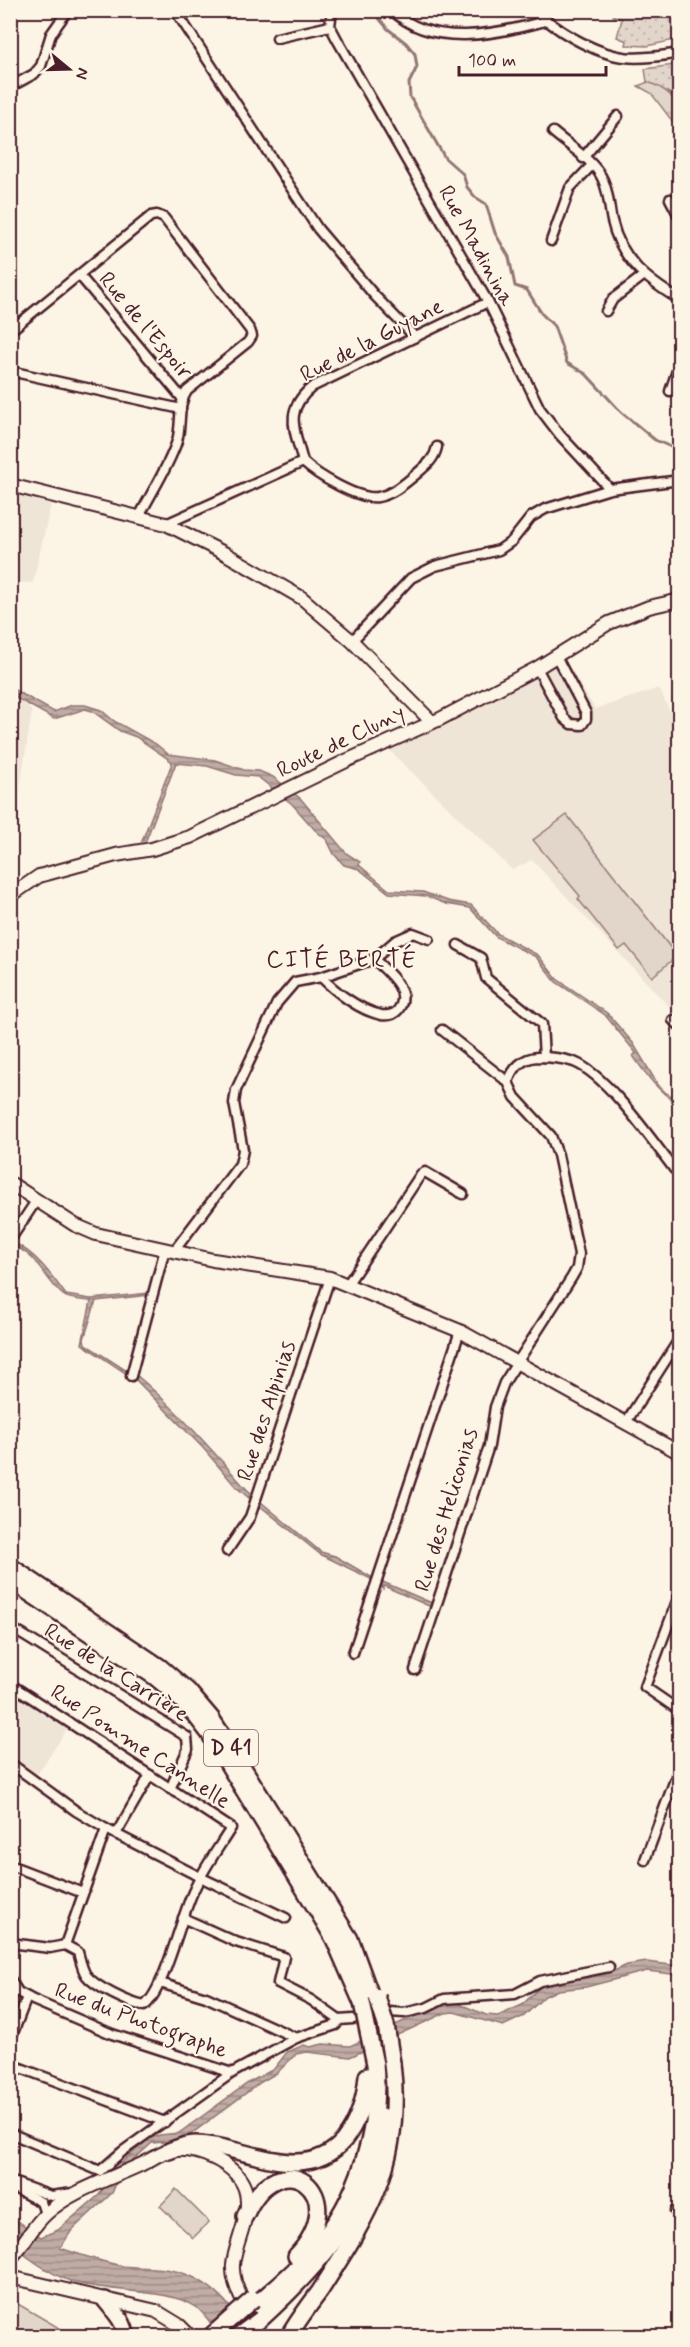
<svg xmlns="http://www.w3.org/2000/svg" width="690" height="2347" viewBox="0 0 690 2347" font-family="Mynerve,sans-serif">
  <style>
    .built { fill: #eee5d7 }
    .grass { fill: url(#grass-dots); stroke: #967a7a; stroke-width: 1.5 }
    .forest { fill: url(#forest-crowns); stroke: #967a7a; stroke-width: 1.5 }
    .park { fill: #e2d5ca; stroke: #967a7a; stroke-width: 1.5 }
    .water { fill: url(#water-rules); stroke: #917474; stroke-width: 1.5 }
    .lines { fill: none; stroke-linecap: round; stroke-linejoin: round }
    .stream { stroke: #917474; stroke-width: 3 }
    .street-casing { stroke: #4a1f2b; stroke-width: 13 }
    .secondary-casing { stroke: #4a1f2b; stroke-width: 16 }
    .highway-casing { stroke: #4a1f2b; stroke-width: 20 }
    .street { stroke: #fcf5e5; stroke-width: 8 }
    .secondary { stroke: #fcf5e5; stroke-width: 12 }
    .highway { stroke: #fcf5e5; stroke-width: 15 }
    .highway-bridge-casing { stroke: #4a1f2b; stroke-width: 20; stroke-linecap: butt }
    .highway-bridge { stroke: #fcf5e5; stroke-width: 15 }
    .labels { text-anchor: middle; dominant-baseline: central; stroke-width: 4.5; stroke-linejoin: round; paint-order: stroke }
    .shield { fill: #fcf5e5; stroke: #7f5f63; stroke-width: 1.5 }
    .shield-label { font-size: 21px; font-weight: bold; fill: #4a1f2b }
    .street-label { font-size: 22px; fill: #4a1f2b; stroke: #fcf5e5 }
    .neighbourhood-label { font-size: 24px; letter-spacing: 1.5px; fill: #4a1f2b; stroke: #fcf5e5 }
  </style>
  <defs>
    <pattern id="grass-dots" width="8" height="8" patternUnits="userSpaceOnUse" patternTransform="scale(1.5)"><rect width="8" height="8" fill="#e2d5ca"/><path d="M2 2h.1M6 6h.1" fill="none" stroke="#c3b6ae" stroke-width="1.8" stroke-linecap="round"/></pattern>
    <pattern id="forest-crowns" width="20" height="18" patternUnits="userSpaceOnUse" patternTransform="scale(1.5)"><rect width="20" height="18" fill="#e2d5ca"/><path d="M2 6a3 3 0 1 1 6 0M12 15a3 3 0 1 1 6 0" fill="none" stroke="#c3b6ae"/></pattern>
    <pattern id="water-rules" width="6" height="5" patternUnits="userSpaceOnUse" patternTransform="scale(1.5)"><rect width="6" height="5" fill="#c0aca5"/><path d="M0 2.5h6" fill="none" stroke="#9e8b87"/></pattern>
  </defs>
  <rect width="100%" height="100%" fill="#fcf5e5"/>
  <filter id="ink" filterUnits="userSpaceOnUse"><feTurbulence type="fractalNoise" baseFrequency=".0167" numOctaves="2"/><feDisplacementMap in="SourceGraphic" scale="12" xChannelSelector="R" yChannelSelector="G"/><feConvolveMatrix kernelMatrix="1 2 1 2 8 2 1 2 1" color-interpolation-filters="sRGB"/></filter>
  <g filter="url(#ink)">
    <!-- built -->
    <g class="built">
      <path d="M11,490L52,500L33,583L11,582Z"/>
      <path d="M565,660L595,709L659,688L679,731V1004L673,1011L532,860L512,870L390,751Z"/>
      <path d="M11,693L18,695L32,712L11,843Z"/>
      <path d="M11,1690L68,1728L37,1775L11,1758Z"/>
    </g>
    <!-- grass -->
    <g class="grass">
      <path d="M615,10L679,11V39L647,46L626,45L627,41L617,37L622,19L613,16Z"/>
      <path d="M674,65L679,90V107L669,93L647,82L645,69Z"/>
    </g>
    <!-- forest -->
    <path class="forest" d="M648,82C676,93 679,102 679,130L651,93L638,86Z"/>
    <!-- park -->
    <g class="park">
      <path d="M567,815L677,956L652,977L626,945L619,950L578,899L580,896L533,840Z"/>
      <path d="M176,2189L209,2222L193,2238L160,2206Z"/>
      <path d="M11,2300L66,2332L64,2336H11Z"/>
    </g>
    <!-- water -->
    <g class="water">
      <path d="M11,688L54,712L72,705H85L101,710L114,721L156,744L168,754L215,760L244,770L259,771L273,777L301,799L346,853L360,862L359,865L389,890L423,892L448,901L471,905L498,934L538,955L557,979L607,1013L633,1043L658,1085L666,1093L679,1100V1104C658,1092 647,1076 633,1056L636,1053L605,1015L556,982L536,957L496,937L470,908L446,904L426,896L389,893L359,869L344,865L334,854L327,840L315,830L292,804L258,777L236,775L207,766L176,763L146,840L142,841L172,763L171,761L136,737L120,731L92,711L85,709L54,719L11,695Z"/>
      <path d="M14,1243C36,1253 52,1276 66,1295L91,1299L149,1293V1295L96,1301L84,1339L85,1344L127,1371V1374L82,1344L91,1301C83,1300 69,1300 63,1295C45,1280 37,1253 12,1246Z"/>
      <path d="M135,1374C166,1400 190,1426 217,1456C229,1468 238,1482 251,1493L249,1498L236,1487L203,1448L134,1378Z"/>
      <path d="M261,1502L321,1552L335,1556L371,1577L432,1603L431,1607L384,1586L383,1589L379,1583L320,1554L260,1506Z"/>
      <path d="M647,1962L679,1966V1975L647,1971L586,1987L558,1990L545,1996L524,2016L503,2026L454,2012L445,2013L350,2057L307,2052L296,2054L277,2073L261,2082L187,2137L176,2141L152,2143L122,2170L112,2193L72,2230L60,2248C81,2255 101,2262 123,2266C137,2268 151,2267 165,2269C204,2274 232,2302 248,2336H219C213,2326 205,2314 196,2307C169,2288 105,2293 70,2281C48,2273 28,2258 11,2244L10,2213L15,2219L41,2237L58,2230L99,2195L117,2167L148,2139L160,2135L179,2133L248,2083L274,2069L287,2052L304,2045L310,2047L323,2044L350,2046L443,2003L455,2002L486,2015L498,2016L522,2005L544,1983L587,1978L610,1973L627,1965Z"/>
    </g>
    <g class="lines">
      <!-- stream -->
      <path class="stream" d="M376,10L378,17L388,29L406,43L415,54L417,67L409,83L410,97L445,158L463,174L467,187L475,197L486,204L495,233L509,257L515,286L527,290L542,314L554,326L567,363L586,374L621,412L655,440L680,451"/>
      <!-- street casing -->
      <g class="street-casing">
        <g id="street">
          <path d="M175,10L318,229L375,296L415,337"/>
          <path d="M332,10L330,26L338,41L488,302L540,409L560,435L610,489"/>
          <path d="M392,10C431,49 498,34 545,21"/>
          <path d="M536,10C547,22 559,30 573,38C614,61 634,61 680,53"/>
          <path d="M277,38L330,26"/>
          <path d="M10,87L34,74L41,66L51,34L68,10"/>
          <path d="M553,132C569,146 595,161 603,180C609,193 609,208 612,221C621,260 647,280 680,300"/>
          <path d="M583,158L618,116"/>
          <path d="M670,199L680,218"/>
          <path d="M551,241L570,188L592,165"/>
          <path d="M80,276L182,398"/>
          <path d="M606,311L613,299L643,276"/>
          <path d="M10,331L151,216L157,215L164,218L250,330L252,336L248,342L187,391C177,406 182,424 177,441C169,466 151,493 139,517"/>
          <path d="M10,371L181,409"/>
          <path d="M670,391L680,362"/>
          <path d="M303,462C295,430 283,411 312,387L488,302"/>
          <path d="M303,462C317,475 358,500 378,497C393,494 403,485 414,476C424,467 434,461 437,447"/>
          <path d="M166,524L303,462"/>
          <path d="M352,641L411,578L435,566L499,550L512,541L531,517L545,509L610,489L680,480"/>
          <path d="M537,668L564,718L571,724L582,725L586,719V713L556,656"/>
          <path d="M458,945L481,958L486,978L542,1024L544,1057"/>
          <path d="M321,977C336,992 359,1010 381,1015C388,1016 394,1015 398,1010C413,991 386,971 374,959"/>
          <path d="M673,1020L680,1026"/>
          <path d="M442,1030L508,1082"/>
          <path d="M10,1240L36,1201"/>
          <path d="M174,1251L240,1164L243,1150L234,1103L236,1090L277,1003L295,982L321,977L374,959L395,941L413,933L429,939"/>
          <path d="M347,1285L421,1174L425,1172L463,1194"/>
          <path d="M131,1376L165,1249"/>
          <path d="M625,1424L680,1338"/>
          <path d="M227,1551L250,1517L330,1278"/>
          <path d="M680,1593L645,1687L680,1711"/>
          <path d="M10,1627L187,1737L188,1749L170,1789"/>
          <path d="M353,1653L460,1331"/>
          <path d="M415,1670L489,1446L495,1407L504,1383L572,1277L577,1268L579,1254L558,1155L551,1136L515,1097L508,1082C513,1068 523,1058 537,1057C550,1057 562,1058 574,1062C607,1075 651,1139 674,1169"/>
          <path d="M10,1684L231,1828C218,1849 203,1869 193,1892C181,1917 164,1992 144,2006C129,2003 95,1987 86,1975C82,1969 80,1959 78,1952L65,1945"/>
          <path d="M10,1763L76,1811L106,1829L200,1877L286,1918"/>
          <path d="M116,1834L150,1775"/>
          <path d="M645,1860L680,1766"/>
          <path d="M10,1865L83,1893"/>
          <path d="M183,1918L236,1942L284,1957L278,1983L311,2000L339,2020"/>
          <path d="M10,1943L50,1948L65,1945"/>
          <path d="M65,1945L106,1829"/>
          <path d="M10,1979L18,1992L33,2000L112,2034L232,2073"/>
          <path d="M160,1983L206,1997L296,2038"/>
          <path d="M389,2012L404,2013L426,2008L444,1999L515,1994L540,1981L609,1967"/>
          <path d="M10,2041L27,1997"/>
          <path d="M10,2064L165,2122"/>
          <path d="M10,2133L100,2171L123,2151L232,2073L296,2038L336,2025L339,2020L353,2019"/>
          <path d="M10,2181L51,2196L73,2193"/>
          <path d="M16,2189L41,2202L45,2214"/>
          <path d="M675,2211H680"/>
        </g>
      </g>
      <!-- secondary casing -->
      <g class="secondary-casing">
        <g id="secondary">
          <path d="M10,485L166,524L226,554L302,598L318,612L352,641L432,722"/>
          <path d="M10,896L39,876L116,855L152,849L190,837L348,760L440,719L537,668L609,623L649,607L680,600"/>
          <path d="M10,1183L75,1225L96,1234L213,1260L330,1278L460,1331L680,1453"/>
          <path d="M10,2259C24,2245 32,2226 47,2213C73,2190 110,2179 140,2165C149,2161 160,2153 169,2151C195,2145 236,2163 245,2189C253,2214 235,2241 233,2265C232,2277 237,2289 242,2300"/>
          <path d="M10,2277L156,2311L179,2325L190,2336"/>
          <path d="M256,2334L257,2336"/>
        </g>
      </g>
      <!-- highway casing -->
      <g class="highway-casing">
        <g id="highway">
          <path d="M10,1566L160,1667L188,1691L211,1718L232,1750L350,1939L372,1999"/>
          <path d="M10,1580L155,1677C176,1693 193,1711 209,1733L320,1915L334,1939L362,2003"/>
          <path d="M169,2151C177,2148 186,2144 195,2144C243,2144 304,2187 344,2140C359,2121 365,2099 367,2076"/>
          <path d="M245,2216C279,2137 355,2193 296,2256"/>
          <path d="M105,2300C114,2311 125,2322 126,2336"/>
          <path d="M255,2305C276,2287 298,2269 316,2248C358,2199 381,2128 375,2064"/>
          <path d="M261,2319C323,2262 375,2204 384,2117"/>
          <path d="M289,2336C298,2320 309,2306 320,2291C370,2213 404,2160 392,2063"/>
        </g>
      </g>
      <!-- street -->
      <use href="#street" class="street"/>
      <!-- secondary -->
      <use href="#secondary" class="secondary"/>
      <!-- highway -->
      <use href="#highway" class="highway"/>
      <!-- highway-bridge casing -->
      <g class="highway-bridge-casing">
        <g id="highway-bridge">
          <path d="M377,1997L386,2025L392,2063"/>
          <path d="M362,2003L375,2064"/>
          <path d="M211,2336L253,2299"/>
          <path d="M238,2336L261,2319"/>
        </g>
      </g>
      <!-- highway-bridge -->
      <use href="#highway-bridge" class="highway-bridge"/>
    </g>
  </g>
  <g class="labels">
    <!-- shield labels -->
    <rect class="shield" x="204" y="1730" width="54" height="36" rx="4.5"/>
    <g class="shield-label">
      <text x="231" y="1748">D 41</text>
    </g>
    <!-- street labels -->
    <g class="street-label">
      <text transform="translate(476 246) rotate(61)">Rue Madinina</text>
      <text transform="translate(145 326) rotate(50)">Rue de l'Espoir</text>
      <text transform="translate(372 341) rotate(-27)">Rue de la Guyane</text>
      <text transform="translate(341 742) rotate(-26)">Route de Cluny</text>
      <text transform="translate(267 1411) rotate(-72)">Rue des Alpinias</text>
      <text transform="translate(447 1510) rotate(-73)">Rue des Heliconias</text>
      <text transform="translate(116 1673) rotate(32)">Rue de la Carrière</text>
      <text transform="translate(140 1747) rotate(33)">Rue Pomme Cannelle</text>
      <text transform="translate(141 2021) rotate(20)">Rue du Photographe</text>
    </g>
    <!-- neighbourhood labels -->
    <g class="neighbourhood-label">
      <text x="342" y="960">CITÉ BERTÉ</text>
    </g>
  </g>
  <!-- margin -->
  <rect width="690" height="2347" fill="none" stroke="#fcf5e5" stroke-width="36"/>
  <rect x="18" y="18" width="654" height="2311" fill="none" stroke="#4a1f2b" stroke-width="2" filter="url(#ink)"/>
  <!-- north arrow -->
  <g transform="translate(69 69) rotate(109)" stroke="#fcf5e5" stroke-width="4.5" paint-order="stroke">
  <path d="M0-4.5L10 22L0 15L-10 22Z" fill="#4a1f2b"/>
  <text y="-9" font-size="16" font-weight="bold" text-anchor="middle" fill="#4a1f2b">N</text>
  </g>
  <!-- scale -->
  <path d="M459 66v9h147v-9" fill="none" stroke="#4a1f2b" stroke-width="3"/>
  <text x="468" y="66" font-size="18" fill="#4a1f2b" stroke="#fcf5e5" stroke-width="4.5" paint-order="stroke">100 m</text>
</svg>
